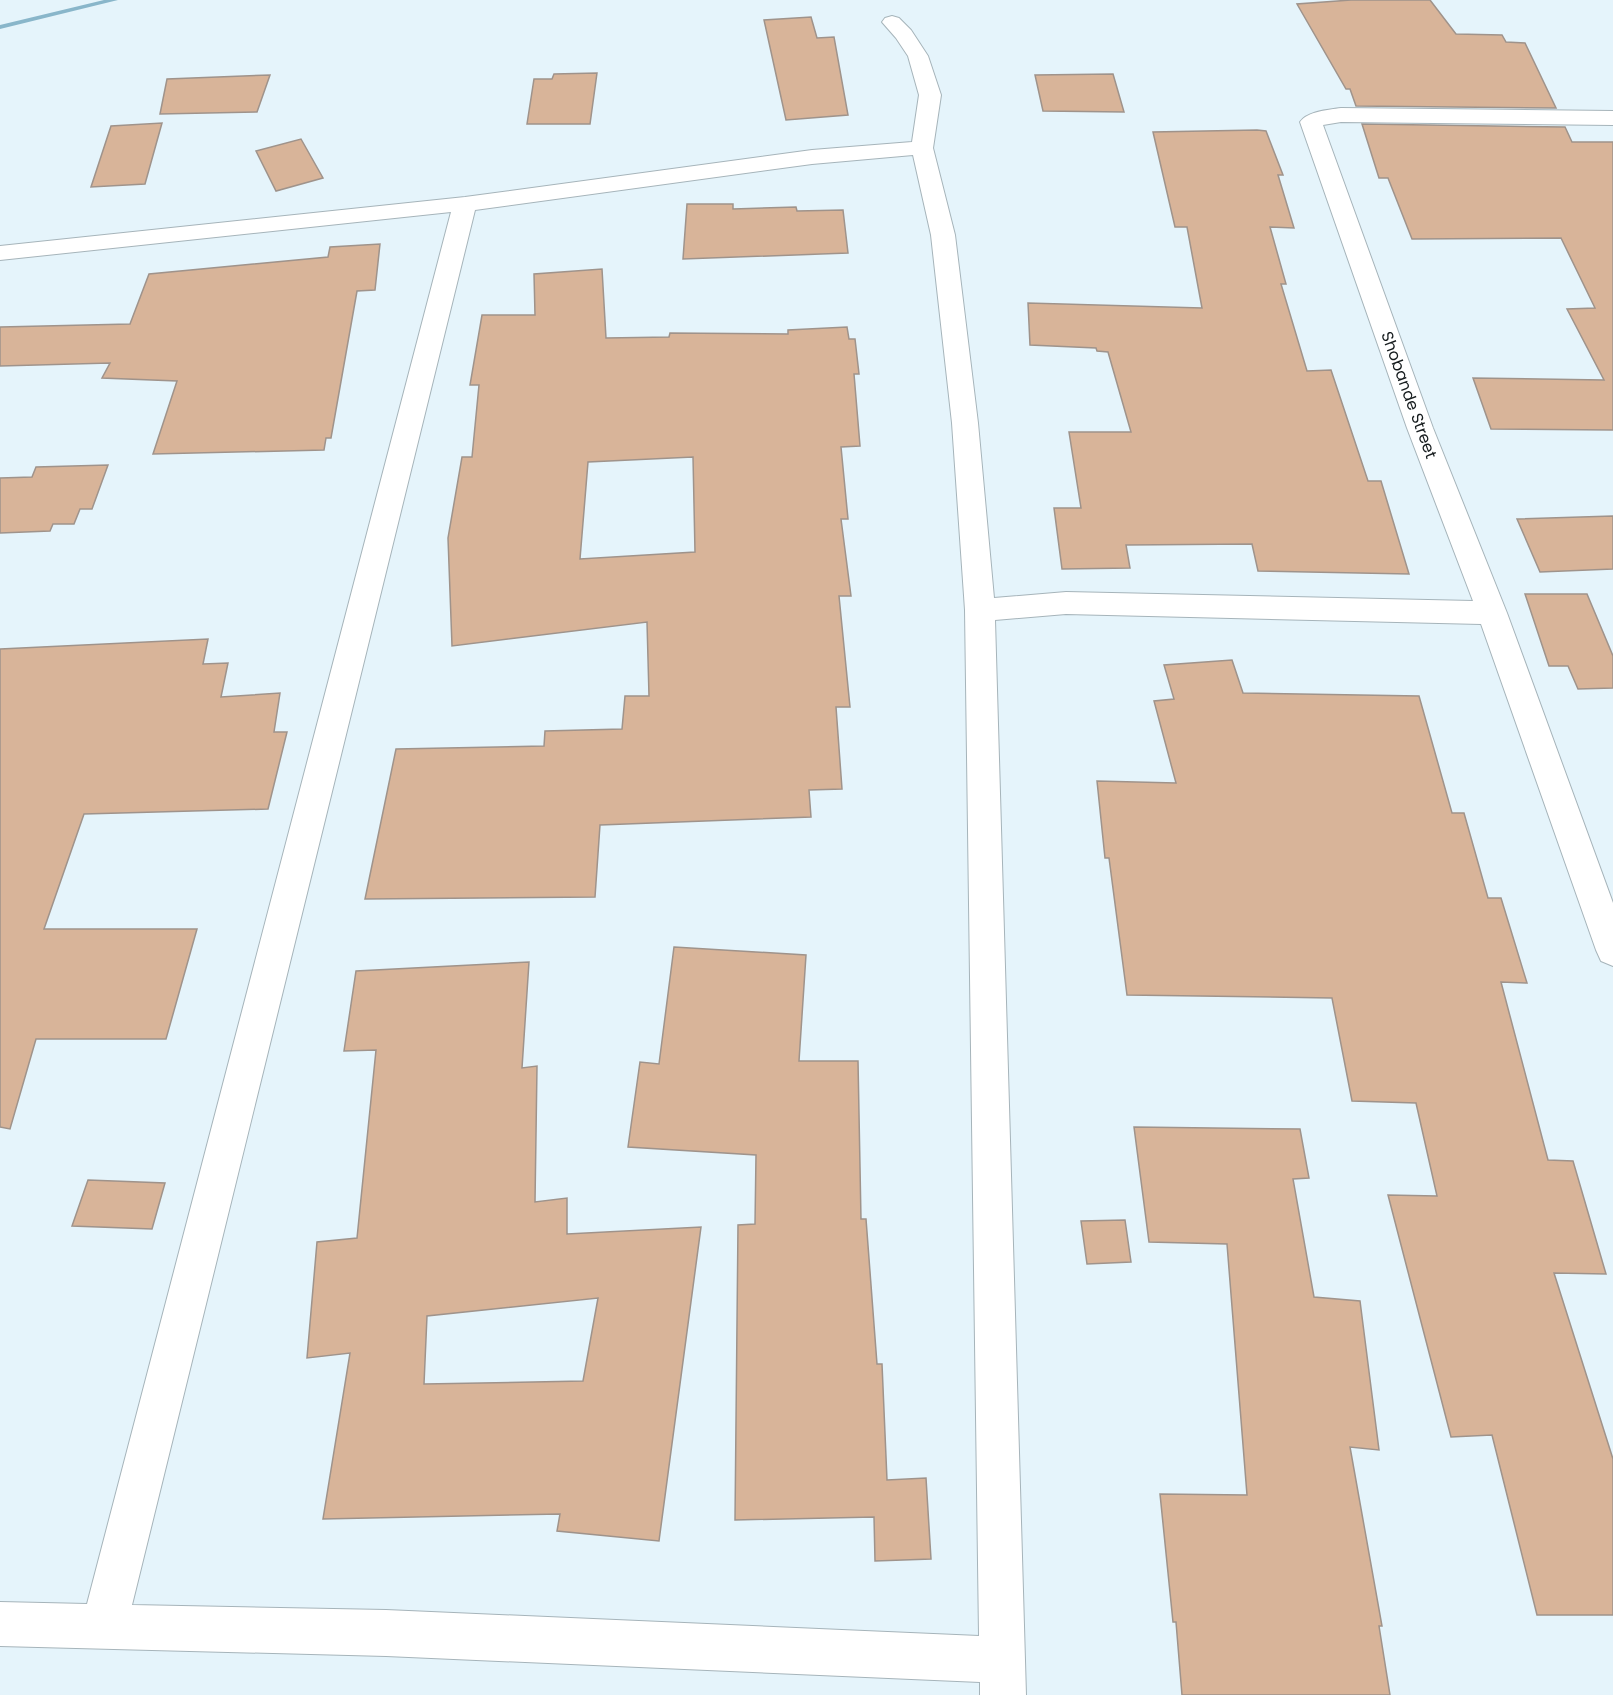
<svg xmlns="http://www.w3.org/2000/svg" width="1613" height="1695" viewBox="0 0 1613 1695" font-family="Poppins,sans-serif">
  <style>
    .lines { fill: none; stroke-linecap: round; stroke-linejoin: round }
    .stream { fill: #89b6ca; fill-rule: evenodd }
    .building { fill: #d8b499; stroke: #9f938b; stroke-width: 1.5; fill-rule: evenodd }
    .minor-casing { stroke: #a6b4ba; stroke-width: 2 }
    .minor { fill: #fff; fill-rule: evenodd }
    .labels { text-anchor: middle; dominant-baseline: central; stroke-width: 6; stroke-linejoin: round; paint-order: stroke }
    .street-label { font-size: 16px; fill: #161c1e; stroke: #fff }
  </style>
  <rect width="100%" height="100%" fill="#e5f4fb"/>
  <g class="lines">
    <!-- stream -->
    <path class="stream" d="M104,0H118L0,29V25Z"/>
  </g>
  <!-- building -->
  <g class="building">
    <path d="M1351,0H1430L1456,34L1502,35L1506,42L1525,43L1556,108L1356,106L1350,89H1346L1297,4Z"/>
    <path d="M811,17L817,38L834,37L848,115L786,120L764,20Z"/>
    <path d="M597,73L590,124H527L534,79H552L554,74Z"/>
    <path d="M1113,74L1124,112L1043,111L1035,75Z"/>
    <path d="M270,75L257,112L160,114L167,79Z"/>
    <path d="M162,123L145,184L91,187L111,126Z"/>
    <path d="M1362,124L1565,127L1572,142H1613V430L1491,429L1473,378L1604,380L1567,309L1595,308L1561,238L1412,239L1388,178H1379Z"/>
    <path d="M1257,130L1266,131L1283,175H1278L1294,228L1270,227L1286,284H1281L1307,371L1331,370L1368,481H1381L1409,574L1258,571L1252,544L1126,545L1130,568L1062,569L1054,508H1081L1069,432H1131L1108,352L1097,351L1096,348L1030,345L1028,303L1202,308L1187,227H1175L1153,132Z"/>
    <path d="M301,139L323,178L276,191L256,151Z"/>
    <path d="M687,204H733V209L796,207L797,211L843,210L848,253L683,259Z"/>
    <path d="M380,244L375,290L357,291L331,438H326L324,450L153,454L177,381L102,378L110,363L0,366V327L130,324L149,274L328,257L330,247Z"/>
    <path d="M602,269L606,338L669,337L670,333L788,334V330L847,327L849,339H855L859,374H854L860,446L841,447L848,519H841L851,596H839L850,707H836L842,789L809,790L811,817L600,825L595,897L365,899L396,749L544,746L545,731L622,729L625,696H649L647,622L452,646L448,538L462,457H472L479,385H470L482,315H535L534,274ZM693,457L695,552L580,559L588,462Z"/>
    <path d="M108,465L92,509H80L74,524H53L50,531L0,533V478L32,477L36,467Z"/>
    <path d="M1613,516V569L1540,572L1517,519Z"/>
    <path d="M1525,594H1587L1613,656V688L1578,689L1568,666H1549Z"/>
    <path d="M208,639L203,664L228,663L221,697L280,693L274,732H287L268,809L84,814L44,929H197L166,1039H36L10,1129L0,1127V649Z"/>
    <path d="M1232,660L1243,693L1419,696L1452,813H1464L1488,898H1501L1527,983L1501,982L1548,1160L1573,1161L1606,1274L1554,1273L1613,1459V1615H1537L1492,1435L1451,1437L1388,1195L1437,1196L1416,1103L1352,1101L1332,998L1127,995L1109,858H1105L1097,781L1176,783L1154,701L1174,699L1164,665Z"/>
    <path d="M674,947L806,955L799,1061H858L861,1219H866L877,1364H882L887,1480L926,1478L931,1559L875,1561L874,1517L735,1520L738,1225L755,1224L756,1155L628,1147L640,1062L659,1064Z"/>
    <path d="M529,962L522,1068L537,1066L535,1202L567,1198V1234L701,1227L659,1541L557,1531L560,1514L323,1519L350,1353L307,1358L317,1242L357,1238L376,1050L344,1051L356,971ZM598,1298L583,1381L424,1384L427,1316Z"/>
    <path d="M1134,1127L1300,1129L1309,1178L1293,1179L1314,1297L1360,1301L1379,1450L1350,1447L1382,1626H1379L1390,1695H1182L1176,1622H1173L1160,1494L1247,1495L1227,1244L1149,1242Z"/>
    <path d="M88,1180L165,1183L152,1229L72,1226Z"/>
    <path d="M1125,1220L1131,1262L1087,1264L1081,1221Z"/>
  </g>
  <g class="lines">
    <!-- minor casing -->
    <g class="minor-casing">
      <path id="minor" d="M892,16L899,18L911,30L928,56L941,95L933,148L955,235L978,423L994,598L1066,592L1473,601L1407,428L1300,122C1308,111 1328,110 1341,108L1613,111V125L1341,122L1323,125L1433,428L1507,613L1613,903V966L1601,961L1596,950L1481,624L1066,614L995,620L1026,1695H980V1682L386,1656L0,1646V1602L87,1604L451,212L0,260V246L465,197L812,150L912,142L919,95L908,56L896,38L882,22L885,18ZM913,155L931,235L952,423L965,610L979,1636L386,1610L132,1605L475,210L812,164Z"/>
    </g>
    <!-- minor -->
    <use href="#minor" class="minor"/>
  </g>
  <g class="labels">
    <!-- street labels -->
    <g class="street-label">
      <text transform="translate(1409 395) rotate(70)">Shobande Street</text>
    </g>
  </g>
</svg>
